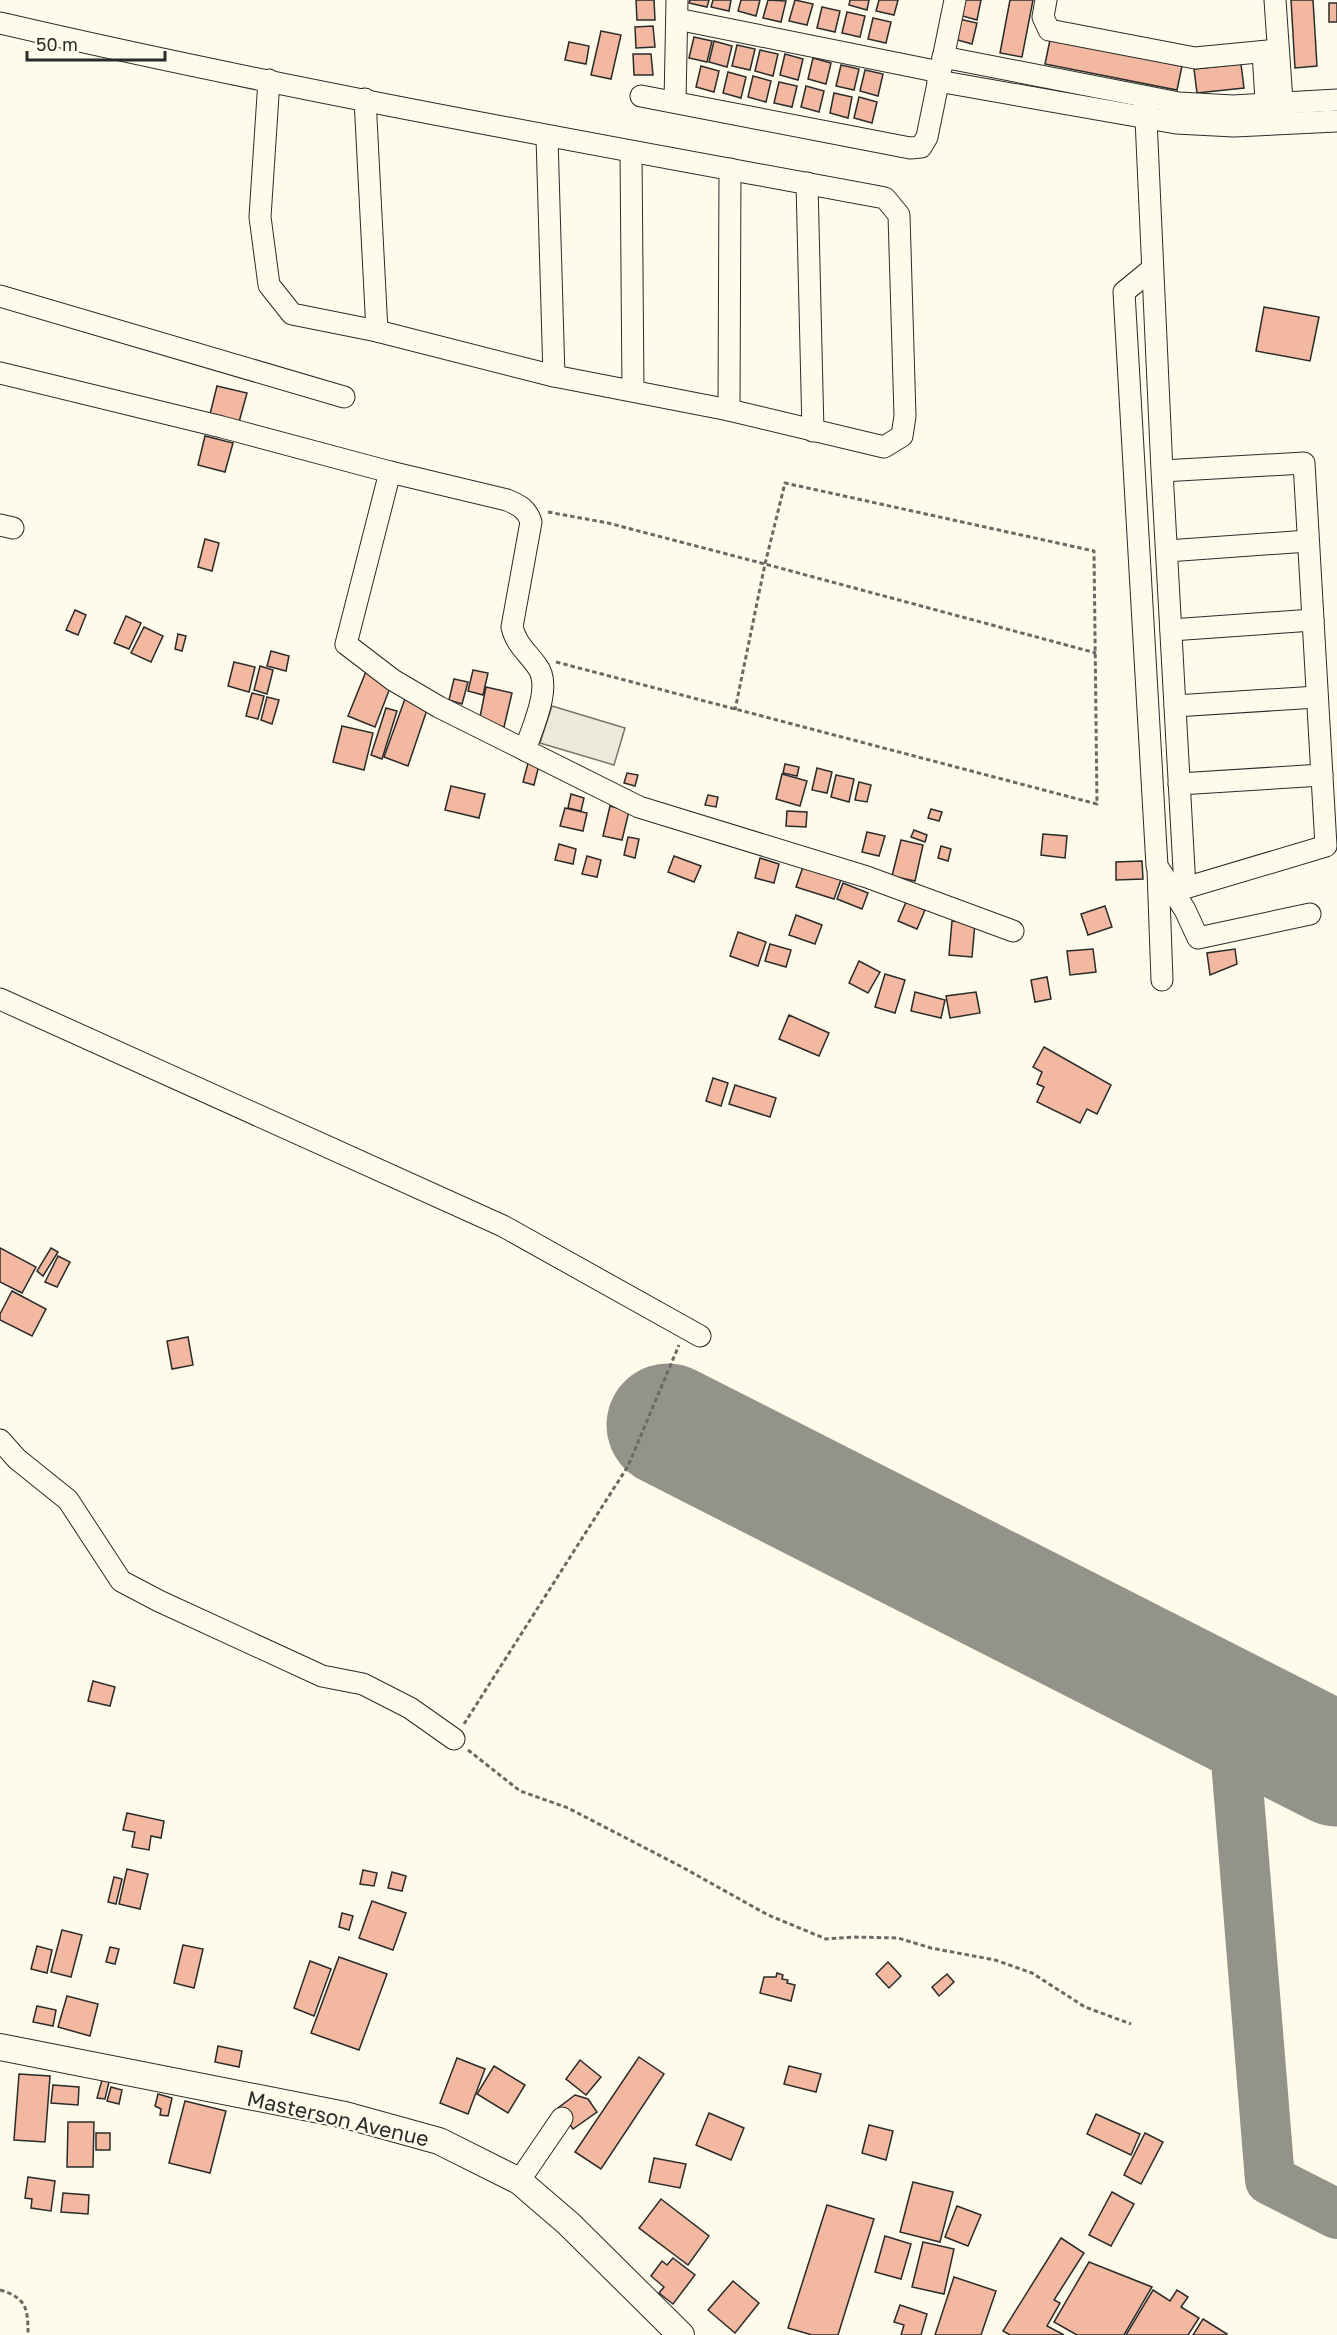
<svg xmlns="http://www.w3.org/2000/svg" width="1337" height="2335" viewBox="0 0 1337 2335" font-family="'Golos Text',sans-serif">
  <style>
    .green { fill: #ecebdb; stroke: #74746e; stroke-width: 1.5 }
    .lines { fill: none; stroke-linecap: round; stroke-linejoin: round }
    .taxiway { stroke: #94938a; stroke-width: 50 }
    .runway { stroke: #94938a; stroke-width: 123 }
    .building { fill: #f2b8a0; stroke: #2b2b2b; stroke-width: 1.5 }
    .minor-casing { stroke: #2b2b2b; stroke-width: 23 }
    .major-casing { stroke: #2b2b2b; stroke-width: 28 }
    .path { stroke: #6a6964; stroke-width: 3; stroke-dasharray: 4.5 3; stroke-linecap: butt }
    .minor { stroke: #fdfbea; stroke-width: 21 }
    .major { stroke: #fdfbea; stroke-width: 26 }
    .labels { text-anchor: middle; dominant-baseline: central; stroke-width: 4.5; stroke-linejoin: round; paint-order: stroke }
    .street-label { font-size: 21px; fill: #2b2b2b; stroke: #fdfbea }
  </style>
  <rect width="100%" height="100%" fill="#fdfbea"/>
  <!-- green -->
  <path class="green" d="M552,706L625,728L614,765L540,743Z"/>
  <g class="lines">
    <!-- taxiway -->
    <path class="taxiway" d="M1232,1711L1270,2180L1337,2214"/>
    <!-- runway -->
    <path class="runway" d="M668,1425L1337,1765"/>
  </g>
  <!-- building -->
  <g class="building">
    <path d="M636,0H654L655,20H637Z"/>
    <path d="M690,0H709L707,7L689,3Z"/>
    <path d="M713,0H731L729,11L711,7Z"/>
    <path d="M741,0H760L756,16L738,11Z"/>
    <path d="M768,0L786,1L781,22L763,18Z"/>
    <path d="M795,0L813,4L807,25L789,21Z"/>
    <path d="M850,0H869L867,10L849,5Z"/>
    <path d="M879,0H898L894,15L876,11Z"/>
    <path d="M962,0H981L977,20L959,15Z"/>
    <path d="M1010,0H1033L1022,57L1000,53Z"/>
    <path d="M1291,0H1313L1317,66L1295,68Z"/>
    <rect x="1329" y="3" width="8" height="19"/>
    <path d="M822,7L840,11L835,32L817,28Z"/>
    <path d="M847,12L865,16L860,37L842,33Z"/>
    <path d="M873,18L891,22L886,43L868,39Z"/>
    <path d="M959,19L977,23L972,44L954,39Z"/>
    <path d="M653,26L655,47L636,48L635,27Z"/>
    <path d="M601,31L621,35L611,79L591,75Z"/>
    <path d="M694,37L712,41L707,62L689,58Z"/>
    <path d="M1050,40L1182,66L1177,90L1045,64Z"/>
    <path d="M714,41L732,46L727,67L709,62Z"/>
    <path d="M569,42L589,46L586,64L565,60Z"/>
    <path d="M737,45L755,49L750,70L732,66Z"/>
    <path d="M760,50L778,54L773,76L755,71Z"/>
    <path d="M633,54H651L653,75H634Z"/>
    <path d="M785,54L803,59L798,80L780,75Z"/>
    <path d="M813,58L831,63L826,84L808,79Z"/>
    <path d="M1241,64L1244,88L1197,93L1194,69Z"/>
    <path d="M841,65L859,69L854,90L836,86Z"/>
    <path d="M701,66L719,71L714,92L696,87Z"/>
    <path d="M865,70L883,74L878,96L860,91Z"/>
    <path d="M728,72L746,77L741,98L723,93Z"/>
    <path d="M753,76L771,81L766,102L748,97Z"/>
    <path d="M779,82L797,86L792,107L774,103Z"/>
    <path d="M806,86L824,91L819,112L801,107Z"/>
    <path d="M834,93L852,97L848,118L830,113Z"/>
    <path d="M859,97L877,102L872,123L854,118Z"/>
    <path d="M1264,307L1319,317L1310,361L1256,351Z"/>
    <path d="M217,386L247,393L239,422L210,414Z"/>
    <path d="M205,436L233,443L225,472L198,465Z"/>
    <path d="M205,539L219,543L212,571L198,567Z"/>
    <path d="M75,610L86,615L78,635L66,630Z"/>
    <path d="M126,616L141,623L129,649L114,643Z"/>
    <path d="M144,627L163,636L151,662L131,653Z"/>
    <path d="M178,634L186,636L182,651L175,649Z"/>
    <path d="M271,651L289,656L286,671L267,666Z"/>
    <path d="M234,662L255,667L249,692L228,686Z"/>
    <path d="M260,666L273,670L267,694L254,690Z"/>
    <path d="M367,669L393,680L375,727L348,716Z"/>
    <path d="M473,670L488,673L483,695L468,691Z"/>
    <path d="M454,679L468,682L462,704L449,700Z"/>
    <path d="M486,687L512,693L504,727L479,722Z"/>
    <path d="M252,693L264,696L258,719L246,716Z"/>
    <path d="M406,696L429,704L408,766L384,757Z"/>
    <path d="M267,697L279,700L272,724L261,720Z"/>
    <path d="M386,708L397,711L382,759L371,755Z"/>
    <path d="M342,726L373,733L364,770L333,762Z"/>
    <path d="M528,763L539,765L534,785L523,782Z"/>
    <path d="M785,764L799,767L797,776L783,773Z"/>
    <path d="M817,768L832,772L827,793L812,790Z"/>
    <path d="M627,773L638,775L635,786L624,783Z"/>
    <path d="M782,774L807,781L800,806L776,799Z"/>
    <path d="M836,775L854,779L849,802L831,797Z"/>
    <path d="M859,782L871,785L867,802L855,800Z"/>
    <path d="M451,786L485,794L479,818L445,810Z"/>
    <path d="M571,794L584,798L581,811L568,808Z"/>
    <path d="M708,795L718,797L716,807L705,805Z"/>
    <path d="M610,806L629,811L622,840L603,836Z"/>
    <path d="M565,808L587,813L583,831L560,826Z"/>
    <path d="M931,809L942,812L939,821L928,818Z"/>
    <path d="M787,811L807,812L806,827L786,826Z"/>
    <path d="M914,830L927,835L925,842L911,837Z"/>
    <path d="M867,832L885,836L879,856L862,852Z"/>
    <path d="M1043,834L1067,836L1065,858L1041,855Z"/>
    <path d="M628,837L639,839L635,858L624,855Z"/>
    <path d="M901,840L923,845L915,881L892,876Z"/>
    <path d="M559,844L576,849L573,864L555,860Z"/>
    <path d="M941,846L951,849L948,861L938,858Z"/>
    <path d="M587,856L601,860L597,877L582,874Z"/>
    <path d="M674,856L701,866L694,882L668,872Z"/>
    <path d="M760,858L779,864L774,883L755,878Z"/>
    <path d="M805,861L843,874L834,899L796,887Z"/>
    <path d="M1142,861L1143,879L1116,880V862Z"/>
    <path d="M843,883L868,893L862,909L837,899Z"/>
    <path d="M906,902L925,910L917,929L898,921Z"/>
    <path d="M1105,906L1112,927L1088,935L1081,914Z"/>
    <path d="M796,915L822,925L815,944L789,935Z"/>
    <path d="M952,921L975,923L972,957L949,955Z"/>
    <path d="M738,932L766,942L758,966L730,956Z"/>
    <path d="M770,944L791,950L786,967L765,961Z"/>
    <path d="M1093,949L1096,972L1070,975L1067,951Z"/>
    <path d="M1235,949L1237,964L1210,975L1207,953Z"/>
    <path d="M859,961L880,972L868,993L849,983Z"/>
    <path d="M885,974L905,980L895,1013L875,1007Z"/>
    <path d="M1047,977L1051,999L1035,1002L1031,980Z"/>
    <path d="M915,992L945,1000L941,1018L911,1011Z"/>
    <path d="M976,992L980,1013L950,1018L946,996Z"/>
    <path d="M789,1015L829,1033L819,1056L779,1039Z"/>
    <path d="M1044,1047L1111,1085L1097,1114L1087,1109L1080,1123L1037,1102L1044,1087L1037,1084L1042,1072L1033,1067Z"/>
    <path d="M713,1078L728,1083L721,1106L706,1101Z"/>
    <path d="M735,1085L776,1098L770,1117L729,1104Z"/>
    <path d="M0,1248L36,1267L22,1293L0,1282Z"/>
    <path d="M51,1248L58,1252L43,1276L37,1271Z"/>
    <path d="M58,1256L70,1262L57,1287L45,1282Z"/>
    <path d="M12,1291L46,1309L32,1336L0,1320V1314Z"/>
    <path d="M188,1337L193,1365L172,1369L167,1341Z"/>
    <path d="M93,1681L115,1687L110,1706L88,1701Z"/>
    <path d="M127,1813L164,1821L161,1838L151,1836L149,1850L132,1847L135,1832L123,1830Z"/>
    <path d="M127,1869L148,1874L140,1909L119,1904Z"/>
    <path d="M363,1870L377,1873L374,1886L360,1884Z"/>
    <path d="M392,1872L406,1876L402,1891L388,1888Z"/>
    <path d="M114,1877L122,1879L116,1904L108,1902Z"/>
    <path d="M372,1901L406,1913L393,1950L359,1938Z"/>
    <path d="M342,1913L353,1916L349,1930L339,1927Z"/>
    <path d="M62,1930L82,1935L71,1977L51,1972Z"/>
    <path d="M183,1945L203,1949L194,1988L174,1983Z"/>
    <path d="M37,1946L52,1950L47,1973L31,1969Z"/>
    <path d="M110,1947L119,1949L115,1964L106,1962Z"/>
    <path d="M339,1957L387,1974L359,2050L311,2033Z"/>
    <path d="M310,1961L331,1969L314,2016L294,2008Z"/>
    <path d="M888,1962L901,1976L889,1988L876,1974Z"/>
    <path d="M777,1973L783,1975L782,1979L788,1980L787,1983L795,1985L791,2001L760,1993L764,1977H776Z"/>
    <path d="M947,1974L954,1982L939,1996L932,1987Z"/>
    <path d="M67,1996L98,2004L90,2036L58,2027Z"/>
    <path d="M37,2006L56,2010L53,2026L33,2022Z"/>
    <path d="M218,2046L242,2051L239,2067L215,2062Z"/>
    <path d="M639,2057L664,2074L601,2169L575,2152Z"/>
    <path d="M457,2058L485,2069L468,2114L440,2103Z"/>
    <path d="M580,2060L601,2077L586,2095L566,2079Z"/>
    <path d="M494,2066L525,2085L508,2113L477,2094Z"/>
    <path d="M789,2066L821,2074L816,2092L784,2084Z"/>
    <path d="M19,2074L50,2076L45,2142L14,2140Z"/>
    <path d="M102,2080L109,2082L105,2099L97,2098Z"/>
    <path d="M53,2085L79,2087L78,2105L51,2103Z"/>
    <path d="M111,2087L122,2090L119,2104L107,2101Z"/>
    <path d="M158,2094L172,2098L168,2116L160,2115L161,2109L155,2106Z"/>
    <path d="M575,2095L588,2099L597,2112L573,2129L558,2108Z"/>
    <path d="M185,2101L226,2111L210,2173L169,2163Z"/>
    <path d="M709,2113L744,2128L731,2160L696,2145Z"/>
    <path d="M1096,2114L1140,2134L1131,2155L1087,2134Z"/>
    <path d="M68,2122H94L93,2167H67Z"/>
    <path d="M869,2125L893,2131L886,2160L862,2153Z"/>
    <rect x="96" y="2133" width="14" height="17"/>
    <path d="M1145,2133L1163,2142L1141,2184L1124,2175Z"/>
    <path d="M654,2158L686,2164L680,2188L649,2182Z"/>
    <path d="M28,2177L55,2181L51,2211L31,2208L32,2199L25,2198Z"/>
    <path d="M913,2182L953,2192L940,2242L900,2232Z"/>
    <path d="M1112,2192L1134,2204L1111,2246L1089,2235Z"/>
    <path d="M63,2193L89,2195L88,2214L61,2212Z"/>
    <path d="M661,2199L709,2236L688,2265L639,2228Z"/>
    <path d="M827,2205L874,2219L838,2335H812L788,2328Z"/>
    <path d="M957,2206L981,2215L968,2246L945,2237Z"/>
    <path d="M885,2236L911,2244L901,2279L875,2272Z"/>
    <path d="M1061,2238L1084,2253L1054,2300L1060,2303L1047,2326L1064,2335H1010L1003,2331Z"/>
    <path d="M923,2242L954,2249L944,2294L912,2287Z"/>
    <path d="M673,2258L695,2275L673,2304L659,2293L664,2287L651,2276L662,2261L667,2265Z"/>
    <path d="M1089,2262L1152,2287L1124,2335H1077L1054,2322Z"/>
    <path d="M954,2277L996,2291L981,2335H935Z"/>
    <path d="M733,2281L759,2303L735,2333L708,2310Z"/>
    <path d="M1153,2290L1170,2301L1177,2290L1188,2297L1181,2307L1199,2318L1188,2335H1126Z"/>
    <path d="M900,2305L927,2314L921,2335H901L904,2325L894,2322Z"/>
    <path d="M1203,2319L1227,2334L1226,2335H1193Z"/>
  </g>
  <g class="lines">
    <!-- minor casing -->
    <g class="minor-casing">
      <g id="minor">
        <path d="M1046,0L1043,17L1049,30L1195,58L1278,50"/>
        <path d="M1275,0L1283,116"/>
        <path d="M677,19L940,72"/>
        <path d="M0,23C293,91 589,143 885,198L899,215L905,416L902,436L884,447L729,410L554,376L377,331L292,314L269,285L260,217L269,80"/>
        <path d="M1263,52L1267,117"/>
        <path d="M943,57L1179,103L1233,106L1337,100"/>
        <path d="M938,81L1176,123L1234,126L1337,121"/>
        <path d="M641,96L910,148L921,147L927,137L955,0"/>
        <path d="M1145,97L1162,471L1185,888L1326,846L1304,463L1162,471"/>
        <path d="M365,99L377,331"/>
        <path d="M675,102L677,0"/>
        <path d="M547,137L554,376"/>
        <path d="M631,153L633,390"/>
        <path d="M807,183L813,431"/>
        <path d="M1152,269L1124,292L1157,866L1185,910L1198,938L1310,914"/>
        <path d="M0,296L344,397"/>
        <path d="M0,373L222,427L390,472L507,500C519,505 527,509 531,522L512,627C516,644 527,652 537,666C553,686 532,728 525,750"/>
        <path d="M729,410L730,169"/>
        <path d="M390,472L346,644L393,680L439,707L639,807L867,877L1013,931"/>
        <path d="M0,525L13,528"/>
        <path d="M1167,551L1308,541"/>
        <path d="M1171,630L1313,620"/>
        <path d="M1175,706L1317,697"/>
        <path d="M1179,784L1322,775"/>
        <path d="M1158,870L1162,980"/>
        <path d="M0,999L503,1226L700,1336"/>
        <path d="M0,1440L17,1459L68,1500L121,1581L159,1601L322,1676L363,1684L410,1708L454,1739"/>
        <path d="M519,2181L562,2118"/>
      </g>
    </g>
    <!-- major casing -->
    <g class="major-casing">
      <path id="major" d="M0,2047L345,2115L439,2141L519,2181L569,2224L681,2335"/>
    </g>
    <!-- path -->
    <g class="path">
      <path d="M548,512L608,523L765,564L1096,653"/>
      <path d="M556,662L1097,804L1094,551L785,483L765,564L735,710"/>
      <path d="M464,1724L628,1466L679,1345"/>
      <path d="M468,1750L520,1791L568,1808L682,1867L768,1915L826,1939L853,1937L898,1938L931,1948L995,1960L1032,1973L1085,2007L1131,2024"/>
      <path d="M0,2290C27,2298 28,2309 28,2335"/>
    </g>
    <!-- minor -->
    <use href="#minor" class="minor"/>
    <!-- major -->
    <use href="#major" class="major"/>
  </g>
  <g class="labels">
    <!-- street labels -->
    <g class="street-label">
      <text transform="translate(338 2118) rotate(13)">Masterson Avenue</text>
    </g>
  </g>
  <!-- scale -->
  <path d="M27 51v9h138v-9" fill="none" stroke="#2b2b2b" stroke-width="3"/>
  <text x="36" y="51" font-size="18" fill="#2b2b2b" stroke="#fdfbea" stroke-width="4.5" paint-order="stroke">50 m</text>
</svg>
